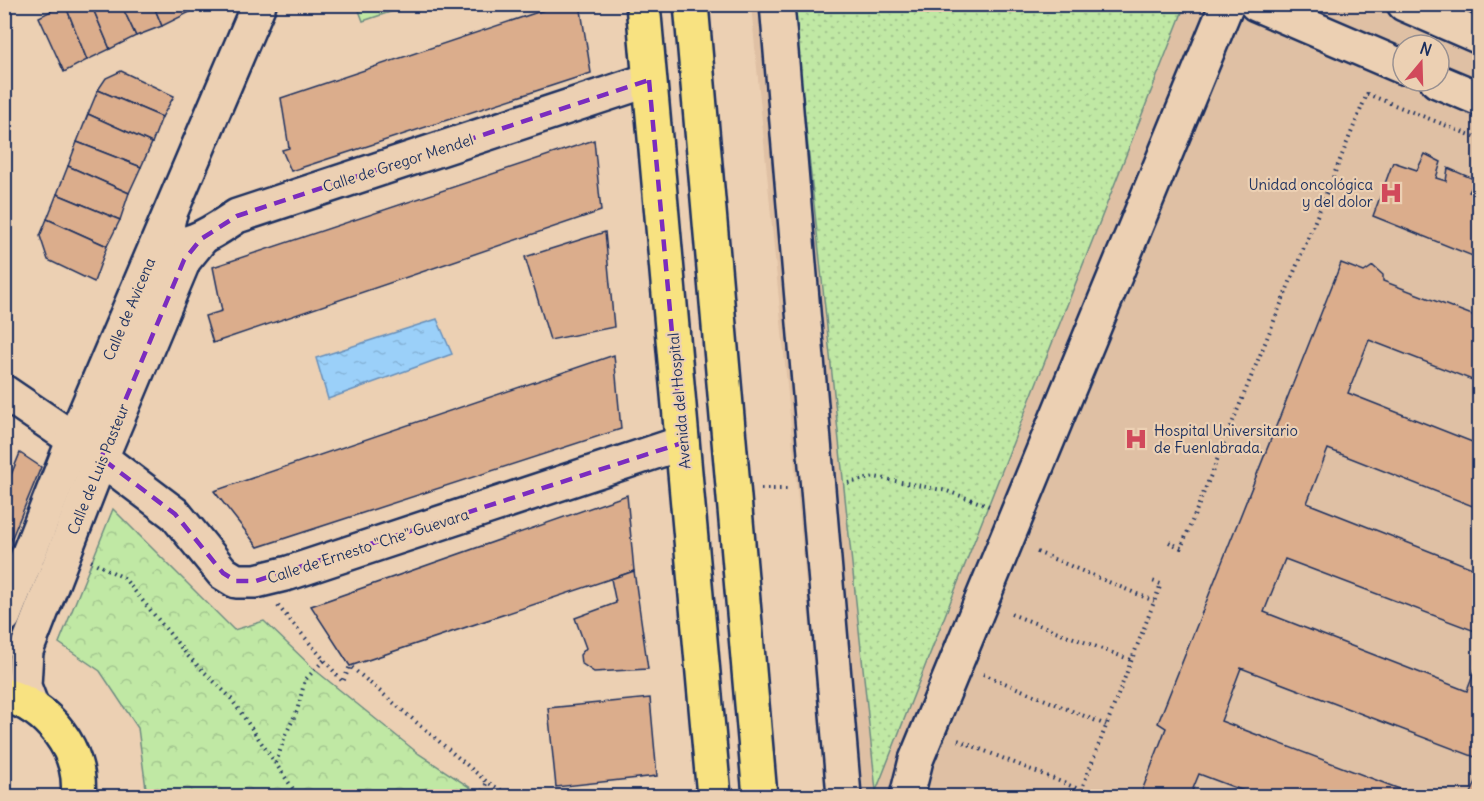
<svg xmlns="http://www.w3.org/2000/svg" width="1484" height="801" viewBox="0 0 1484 801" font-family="Delius,sans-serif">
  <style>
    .built { fill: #dfc0a4; fill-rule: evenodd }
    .grass { fill: url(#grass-dots); stroke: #6e8c81; stroke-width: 1.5 }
    .park { fill: url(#park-crowns); stroke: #6e8c81; stroke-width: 1.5 }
    .pitch { fill: #c0e8a4; stroke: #6e8c81; stroke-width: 1.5 }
    .water { fill: url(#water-ripples); stroke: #6890bb; stroke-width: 1.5 }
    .building { fill: #dbad8c; stroke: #1b2f5e; stroke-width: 1.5 }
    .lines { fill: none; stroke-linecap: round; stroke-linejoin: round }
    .minor-casing { stroke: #1b2f5e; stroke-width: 38 }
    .major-casing { stroke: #1b2f5e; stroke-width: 38 }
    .path { stroke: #1b2f5e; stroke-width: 4; stroke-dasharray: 1.5 4.5; stroke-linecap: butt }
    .minor { stroke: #ecd0b3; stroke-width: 33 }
    .major { stroke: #f8e281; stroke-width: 33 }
    .marked { fill: none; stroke: #7b2cbf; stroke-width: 4.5; stroke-dasharray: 12 8; stroke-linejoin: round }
    .labels { text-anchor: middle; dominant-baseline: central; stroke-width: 4.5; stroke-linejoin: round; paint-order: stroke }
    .street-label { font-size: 15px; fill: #1b2f5e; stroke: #ecd0b3 }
    .poi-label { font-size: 15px; fill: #1b2f5e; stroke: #ecd0b3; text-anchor: end }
  </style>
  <defs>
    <pattern id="grass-dots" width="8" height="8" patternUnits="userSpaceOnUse" patternTransform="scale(1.5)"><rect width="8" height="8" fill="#c0e8a4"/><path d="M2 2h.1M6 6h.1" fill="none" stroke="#a4c790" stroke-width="1.8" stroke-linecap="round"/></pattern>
    <pattern id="park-crowns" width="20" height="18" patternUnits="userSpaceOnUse" patternTransform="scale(1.5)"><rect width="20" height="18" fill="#c0e8a4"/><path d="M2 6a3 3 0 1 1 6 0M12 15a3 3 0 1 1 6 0" fill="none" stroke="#a4c790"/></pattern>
    <pattern id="water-ripples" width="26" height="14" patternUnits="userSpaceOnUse" patternTransform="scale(1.5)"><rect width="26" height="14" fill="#9bd0f9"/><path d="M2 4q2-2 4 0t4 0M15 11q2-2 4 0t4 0" fill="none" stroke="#85b3d8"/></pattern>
  </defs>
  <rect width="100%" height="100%" fill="#ecd0b3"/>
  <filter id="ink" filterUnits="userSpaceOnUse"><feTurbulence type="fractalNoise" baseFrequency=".0167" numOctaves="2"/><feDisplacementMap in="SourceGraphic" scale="12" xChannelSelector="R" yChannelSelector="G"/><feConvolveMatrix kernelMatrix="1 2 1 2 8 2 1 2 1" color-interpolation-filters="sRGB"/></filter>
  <g filter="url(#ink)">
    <!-- built -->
    <path class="built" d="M1462,4L1479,12V796H826L751,5ZM1403,45H1439V81H1403Z"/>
    <!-- grass -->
    <path class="grass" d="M793,5H1185L876,791Z"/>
    <!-- park -->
    <path class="park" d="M113,509L234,630L264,621L315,670L419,754L483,796H147L138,728L100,671L59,643Z"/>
    <!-- pitch -->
    <path class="pitch" d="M357,5V4L411,5L363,21Z"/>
    <!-- water -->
    <path class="water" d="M437,319L452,354L328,399L316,358Z"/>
    <!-- building -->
    <g class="building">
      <path d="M65,4L87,60L64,72L39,17Z"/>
      <path d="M65,4H91L110,49L87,60Z"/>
      <path d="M91,4H121L136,36L110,49Z"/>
      <path d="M121,4H153L162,26L136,36Z"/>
      <path d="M153,4H186L190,12L162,26Z"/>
      <path d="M186,4H205L190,12Z"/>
      <path d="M562,4H580L591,73L291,171L282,150L289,148L281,98Z"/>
      <path d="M121,71L174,96L162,117L98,90L106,78Z"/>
      <path d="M98,90L162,117L152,143L88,114Z"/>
      <path d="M88,114L152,143L141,167L77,142Z"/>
      <path d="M594,140L601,211L213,343L205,316L222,311L213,267Z"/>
      <path d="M77,142L141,167L129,193L68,166Z"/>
      <path d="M1425,154L1441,162L1436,178L1446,181L1448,168L1476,180L1469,192L1480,195V259L1373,216L1393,162L1417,170Z"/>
      <path d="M68,166L129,193L120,220L57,194Z"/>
      <path d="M57,194L120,220L107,246L47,219Z"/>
      <path d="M47,219L107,246L94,282L48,260L40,236Z"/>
      <path d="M605,232L614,327L550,340L525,257Z"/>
      <path d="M1341,263L1364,272L1373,266L1383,275V281L1480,318V383L1369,340L1348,393L1480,445V509L1328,449L1307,503L1480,571V633L1285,559L1264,612L1467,691L1480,657V759L1241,668L1221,721L1418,796H1257L1199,774L1190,796H1140L1166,728L1158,723Z"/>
      <path d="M614,355L621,429L258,547L214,491Z"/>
      <path d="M20,453L41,467L4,557V492Z"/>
      <path d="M627,495L634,571L350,666L311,606Z"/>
      <path d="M634,571L648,669L594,672L581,663L580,655L586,648L575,618L616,603L611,579Z"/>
      <path d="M650,698L657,776L556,787L548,708Z"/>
      <path d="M1480,772V796H1470Z"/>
    </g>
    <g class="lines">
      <!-- minor casing -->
      <g class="minor-casing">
        <g id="minor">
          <path d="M777,4L844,796"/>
          <path d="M1256,4L1403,67"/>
          <path d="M1404,4L1480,37"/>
          <path d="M1437,81L1480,99"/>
          <path d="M169,217C168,221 167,228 168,232C176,261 224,224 237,216L649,80"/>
          <path d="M4,392L101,458L175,514L223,573L236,581H256L289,573L682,443"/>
          <path d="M4,616L74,439L259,4"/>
          <path d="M32,707L24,686L26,651L101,458L184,260L201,239"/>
          <path d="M907,796L916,760L1227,4"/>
        </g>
      </g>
      <!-- major casing -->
      <g class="major-casing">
        <g id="major">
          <path d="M643,4L714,796"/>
          <path d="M691,4L760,796"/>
          <path d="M4,695C48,706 83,751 78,796"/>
        </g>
      </g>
      <!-- path -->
      <g class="path">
        <path d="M848,483L875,477L947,491L989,506"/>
        <path d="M761,489H790"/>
        <path d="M1169,542L1181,548L1367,94L1480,139"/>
        <path d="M1037,552L1154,601"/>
        <path d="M91,561L124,578L188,656L230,697L298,796"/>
        <path d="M278,606L343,682L350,666L487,782L511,796"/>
        <path d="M1011,614L1131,660"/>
        <path d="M983,674L1106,725"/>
        <path d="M958,740L1081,790"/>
        <path d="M276,763L285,736L297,711L305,680L324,660"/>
        <path d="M480,796L487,782"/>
        <path d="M1079,796L1161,584L1152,581"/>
      </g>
      <!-- minor -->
      <use href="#minor" class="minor"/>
      <!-- major -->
      <use href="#major" class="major"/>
    </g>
  </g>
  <!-- marked area -->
  <path class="marked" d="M649,80L682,443L256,581H236L223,573L175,514L101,458L184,260L201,239L237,216Z"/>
  <!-- icons -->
  <defs>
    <g id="hospital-bare" transform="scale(1.8)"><path d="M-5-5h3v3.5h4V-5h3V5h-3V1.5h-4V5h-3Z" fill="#d1495b" stroke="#ecd0b3" stroke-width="2.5" paint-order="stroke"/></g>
  </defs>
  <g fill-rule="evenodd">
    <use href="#hospital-bare" x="1391" y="193"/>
    <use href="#hospital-bare" x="1136" y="439"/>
  </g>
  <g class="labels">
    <!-- street labels -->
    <g class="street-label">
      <text transform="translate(398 163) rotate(-18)">Calle de Gregor Mendel</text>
      <text transform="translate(129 309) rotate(-67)">Calle de Avicena</text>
      <text transform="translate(679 401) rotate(-95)">Avenida del Hospital</text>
      <text transform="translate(98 469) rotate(-68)">Calle de Luis Pasteur</text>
      <text transform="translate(368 546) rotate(-18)">Calle de Ernesto "Che" Guevara</text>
    </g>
    <!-- poi labels -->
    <g class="poi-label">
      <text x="1373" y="184">Unidad oncológica<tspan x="1373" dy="17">y del dolor</tspan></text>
      <text x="1154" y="430" text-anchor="start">Hospital Universitario<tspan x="1154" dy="17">de Fuenlabrada.</tspan></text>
    </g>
  </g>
  <!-- margin -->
  <rect width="1484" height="801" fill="none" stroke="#ecd0b3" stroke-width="24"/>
  <rect x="12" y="12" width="1460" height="777" fill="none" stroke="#1b2f5e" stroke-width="2" filter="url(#ink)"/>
  <!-- north arrow -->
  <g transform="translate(1421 63) rotate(19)"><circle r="28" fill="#ecd0b3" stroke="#989091" stroke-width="1.5"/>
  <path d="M0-4.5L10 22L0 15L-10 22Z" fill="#d1495b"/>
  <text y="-9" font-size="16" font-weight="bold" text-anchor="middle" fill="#1b2f5e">N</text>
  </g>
</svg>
